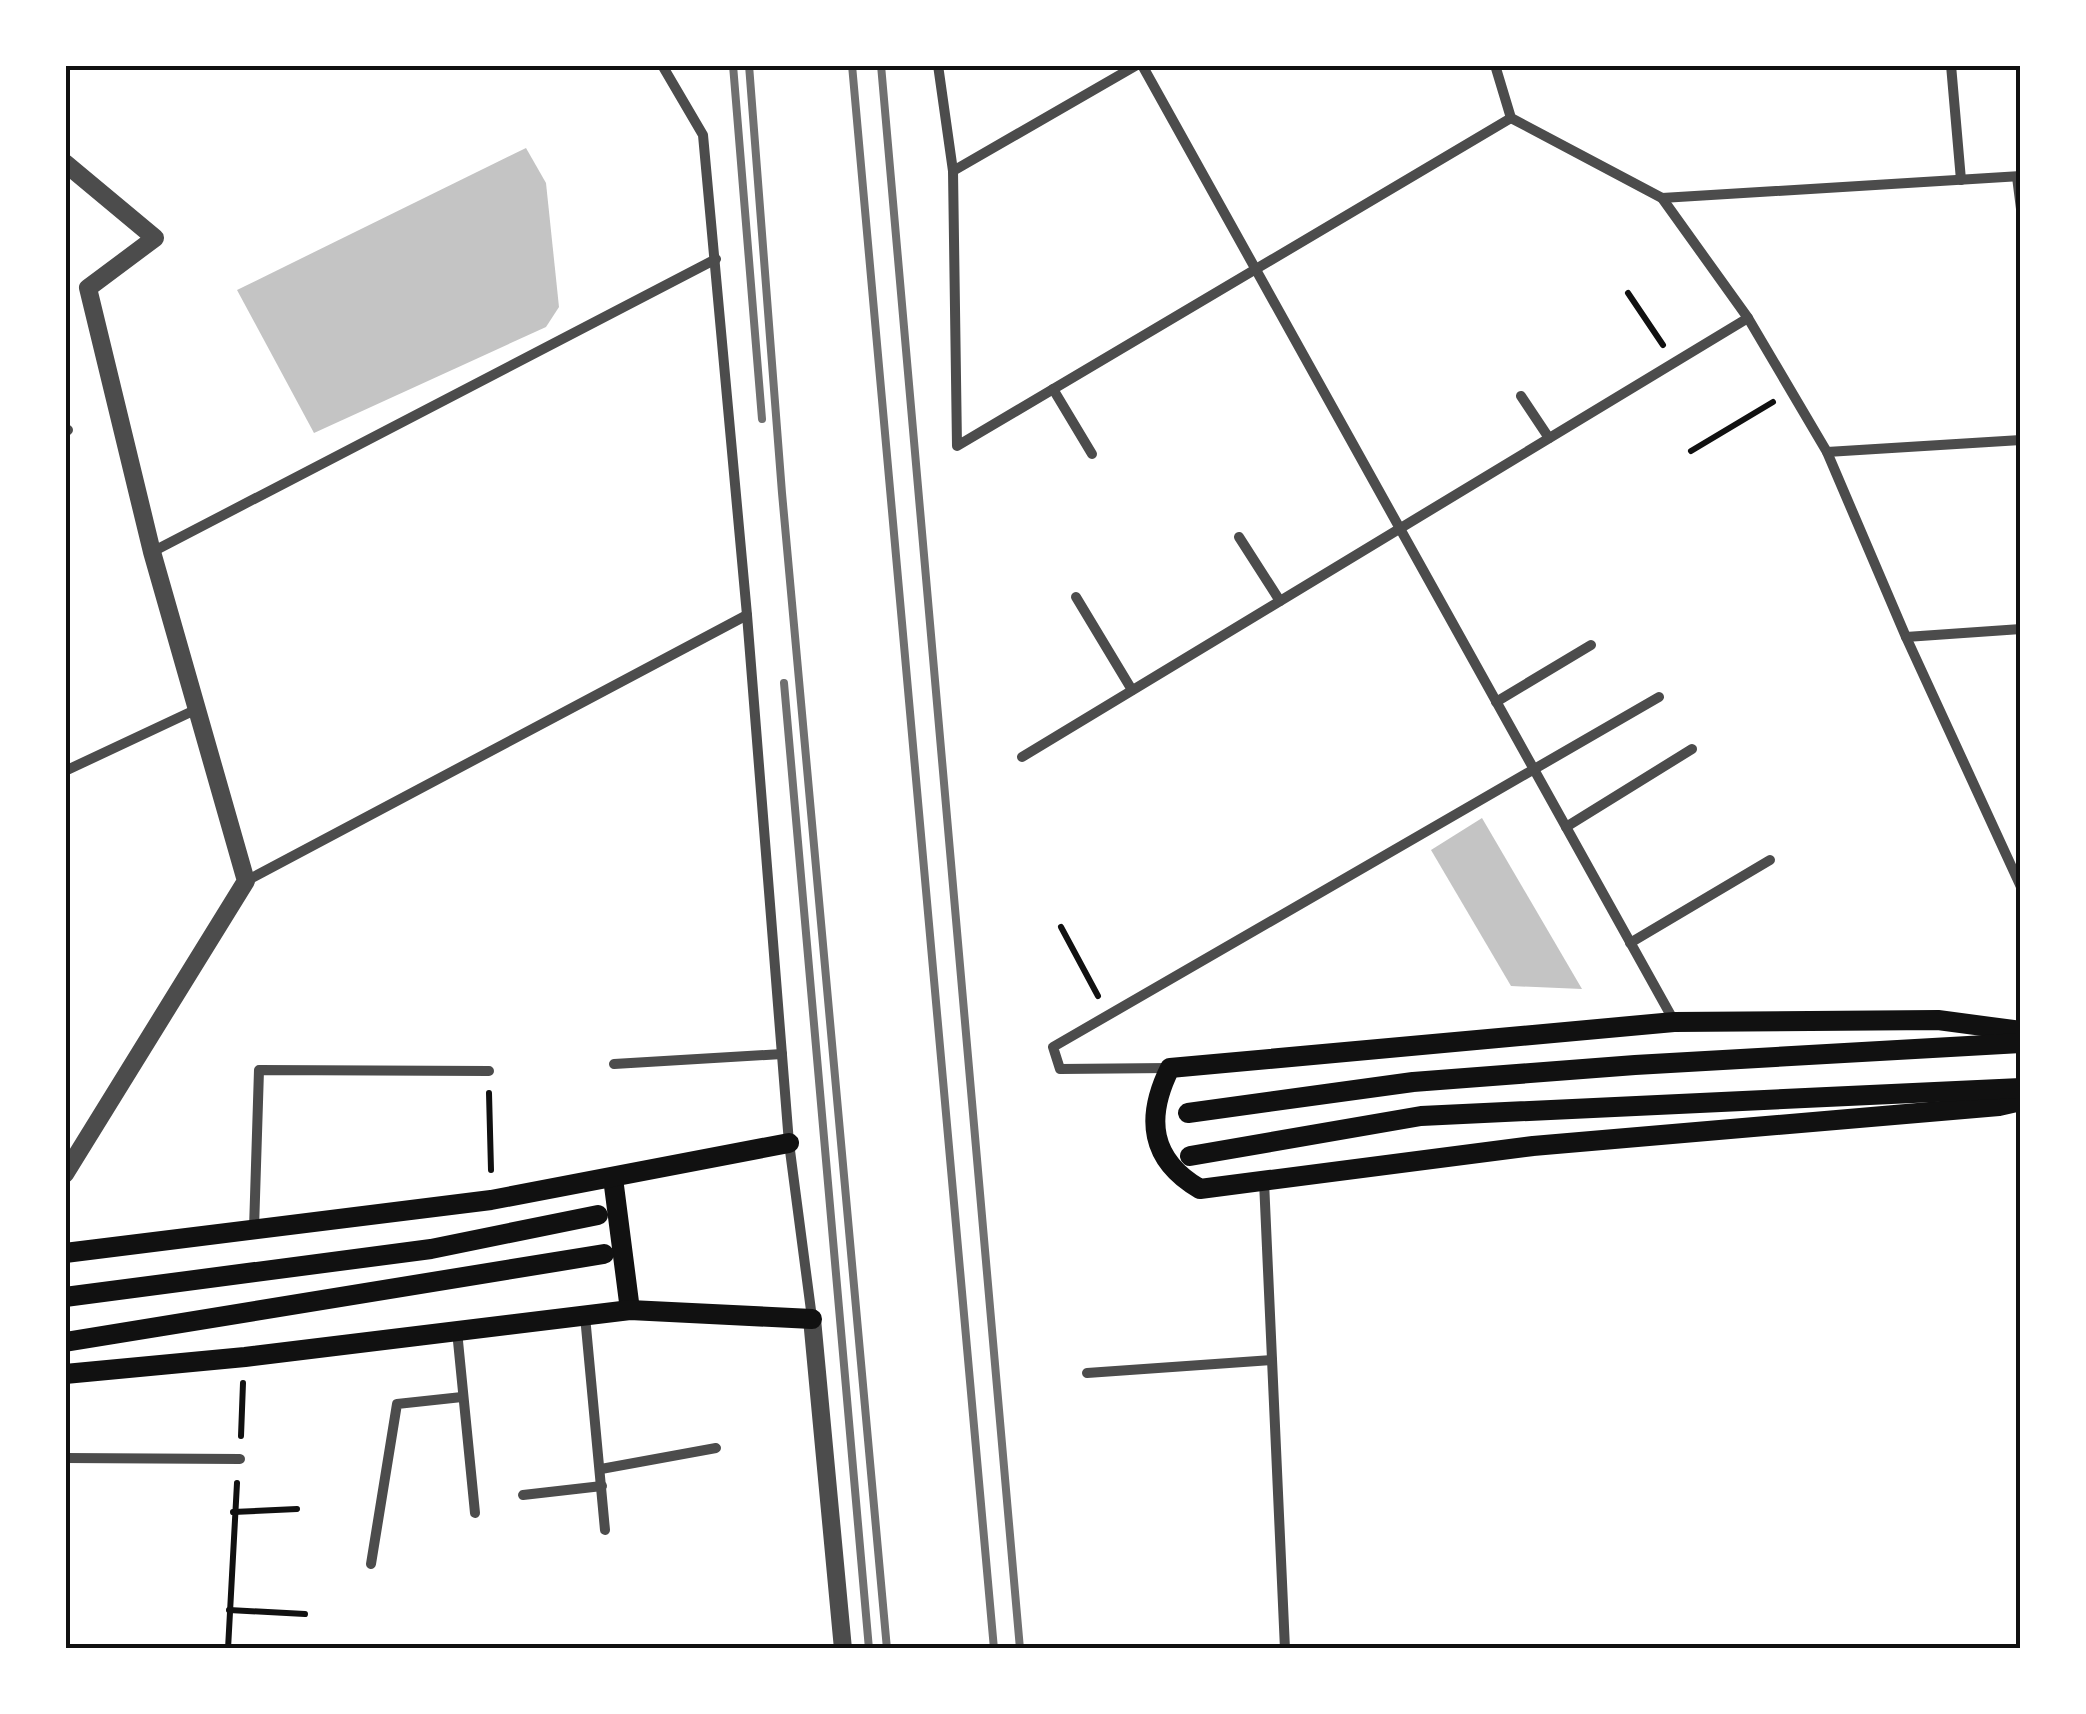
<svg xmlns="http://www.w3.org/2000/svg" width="2086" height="1714" viewBox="0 0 2086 1714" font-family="'Libre Baskerville',serif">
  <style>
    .building { fill: #c4c4c4 }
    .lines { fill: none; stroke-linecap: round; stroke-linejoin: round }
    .path { stroke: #111; stroke-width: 6 }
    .minor { stroke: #4c4c4c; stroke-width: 10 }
    .tertiary { stroke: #4c4c4c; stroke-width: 18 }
    .secondary { stroke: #111; stroke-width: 20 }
    .rail { stroke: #707070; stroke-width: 8 }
    .neatline { fill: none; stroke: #111; stroke-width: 4 }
  </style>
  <rect width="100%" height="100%" fill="#fff"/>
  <!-- building -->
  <g class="building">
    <path d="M526,148L546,183L559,307L546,327L314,433L237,290Z"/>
    <path d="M1482,818L1582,989L1511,986L1431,850Z"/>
  </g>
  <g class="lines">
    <!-- path -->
    <g class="path">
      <path d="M1628,293L1663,345"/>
      <path d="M1691,451L1773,402"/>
      <path d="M1061,927L1098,996"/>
      <path d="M489,1093L491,1170"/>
      <path d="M241,1436L243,1383"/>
      <path d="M233,1512L297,1509"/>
      <path d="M229,1610L305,1614"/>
      <path d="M228,1649L237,1483"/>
    </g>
    <!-- minor -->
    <g class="minor">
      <path d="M662,65L703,135L747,615L789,1143L812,1318"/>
      <path d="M938,65L953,171L957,446L1511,118"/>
      <path d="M1142,65L1674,1021"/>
      <path d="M1495,65L1511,118L1662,198L1748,318L1827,452L1906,637L2021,887"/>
      <path d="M1951,65L1961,180"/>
      <path d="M953,171L1137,65"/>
      <path d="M2017,177L2021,209"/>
      <path d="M1662,198L2021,176"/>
      <path d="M1053,389L1092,454"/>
      <path d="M1521,396L1549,438"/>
      <path d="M65,432L68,430"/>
      <path d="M1827,452L2021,440"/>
      <path d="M1239,537L1280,601"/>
      <path d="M152,552L716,259"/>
      <path d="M1076,597L1132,690"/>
      <path d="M1906,637L2021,629"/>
      <path d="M1496,702L1591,645"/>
      <path d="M1022,757L1748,318"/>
      <path d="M65,771L195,710"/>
      <path d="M1566,827L1692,749"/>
      <path d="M246,881L747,615"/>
      <path d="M1630,943L1770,860"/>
      <path d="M614,1064L782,1054"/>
      <path d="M1169,1068L1060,1069L1053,1047L1659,697"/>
      <path d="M1264,1181L1285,1649"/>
      <path d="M254,1229L259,1070L489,1071"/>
      <path d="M585,1316L605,1530"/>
      <path d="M457,1331L475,1513"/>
      <path d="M1087,1373L1272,1360"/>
      <path d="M65,1458L240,1459"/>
      <path d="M601,1469L716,1448"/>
      <path d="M523,1495L602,1486"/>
      <path d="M371,1564L397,1404L462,1397"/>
    </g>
    <!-- tertiary -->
    <g class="tertiary">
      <path d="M65,163L155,238L88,288L152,552L246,881L65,1174"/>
      <path d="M812,1319L843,1649"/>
    </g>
    <!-- secondary -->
    <g class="secondary">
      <path d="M2021,1031L1938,1020L1674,1022L1170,1068C1145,1118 1150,1160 1200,1189L1533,1146L1999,1106L2021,1101"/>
      <path d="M1188,1113L1413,1082L1635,1065L2021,1043"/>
      <path d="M1190,1156L1421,1116L2021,1088"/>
      <path d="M613,1178L630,1310"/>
      <path d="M65,1253L491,1200L789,1143"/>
      <path d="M65,1297L431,1249L598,1215"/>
      <path d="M65,1342L604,1254"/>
      <path d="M65,1374L245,1357L630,1310L812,1319"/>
    </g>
    <!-- rail -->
    <g class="rail">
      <path d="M733,65L762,419"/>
      <path d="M749,65L782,493L887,1649"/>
      <path d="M852,65L994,1649"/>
      <path d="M881,65L1020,1649"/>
      <path d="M784,683L869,1649"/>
    </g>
  </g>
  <!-- border -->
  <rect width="2086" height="1714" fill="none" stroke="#ffffff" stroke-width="135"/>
  <rect x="68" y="68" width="1950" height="1578" class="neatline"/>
</svg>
